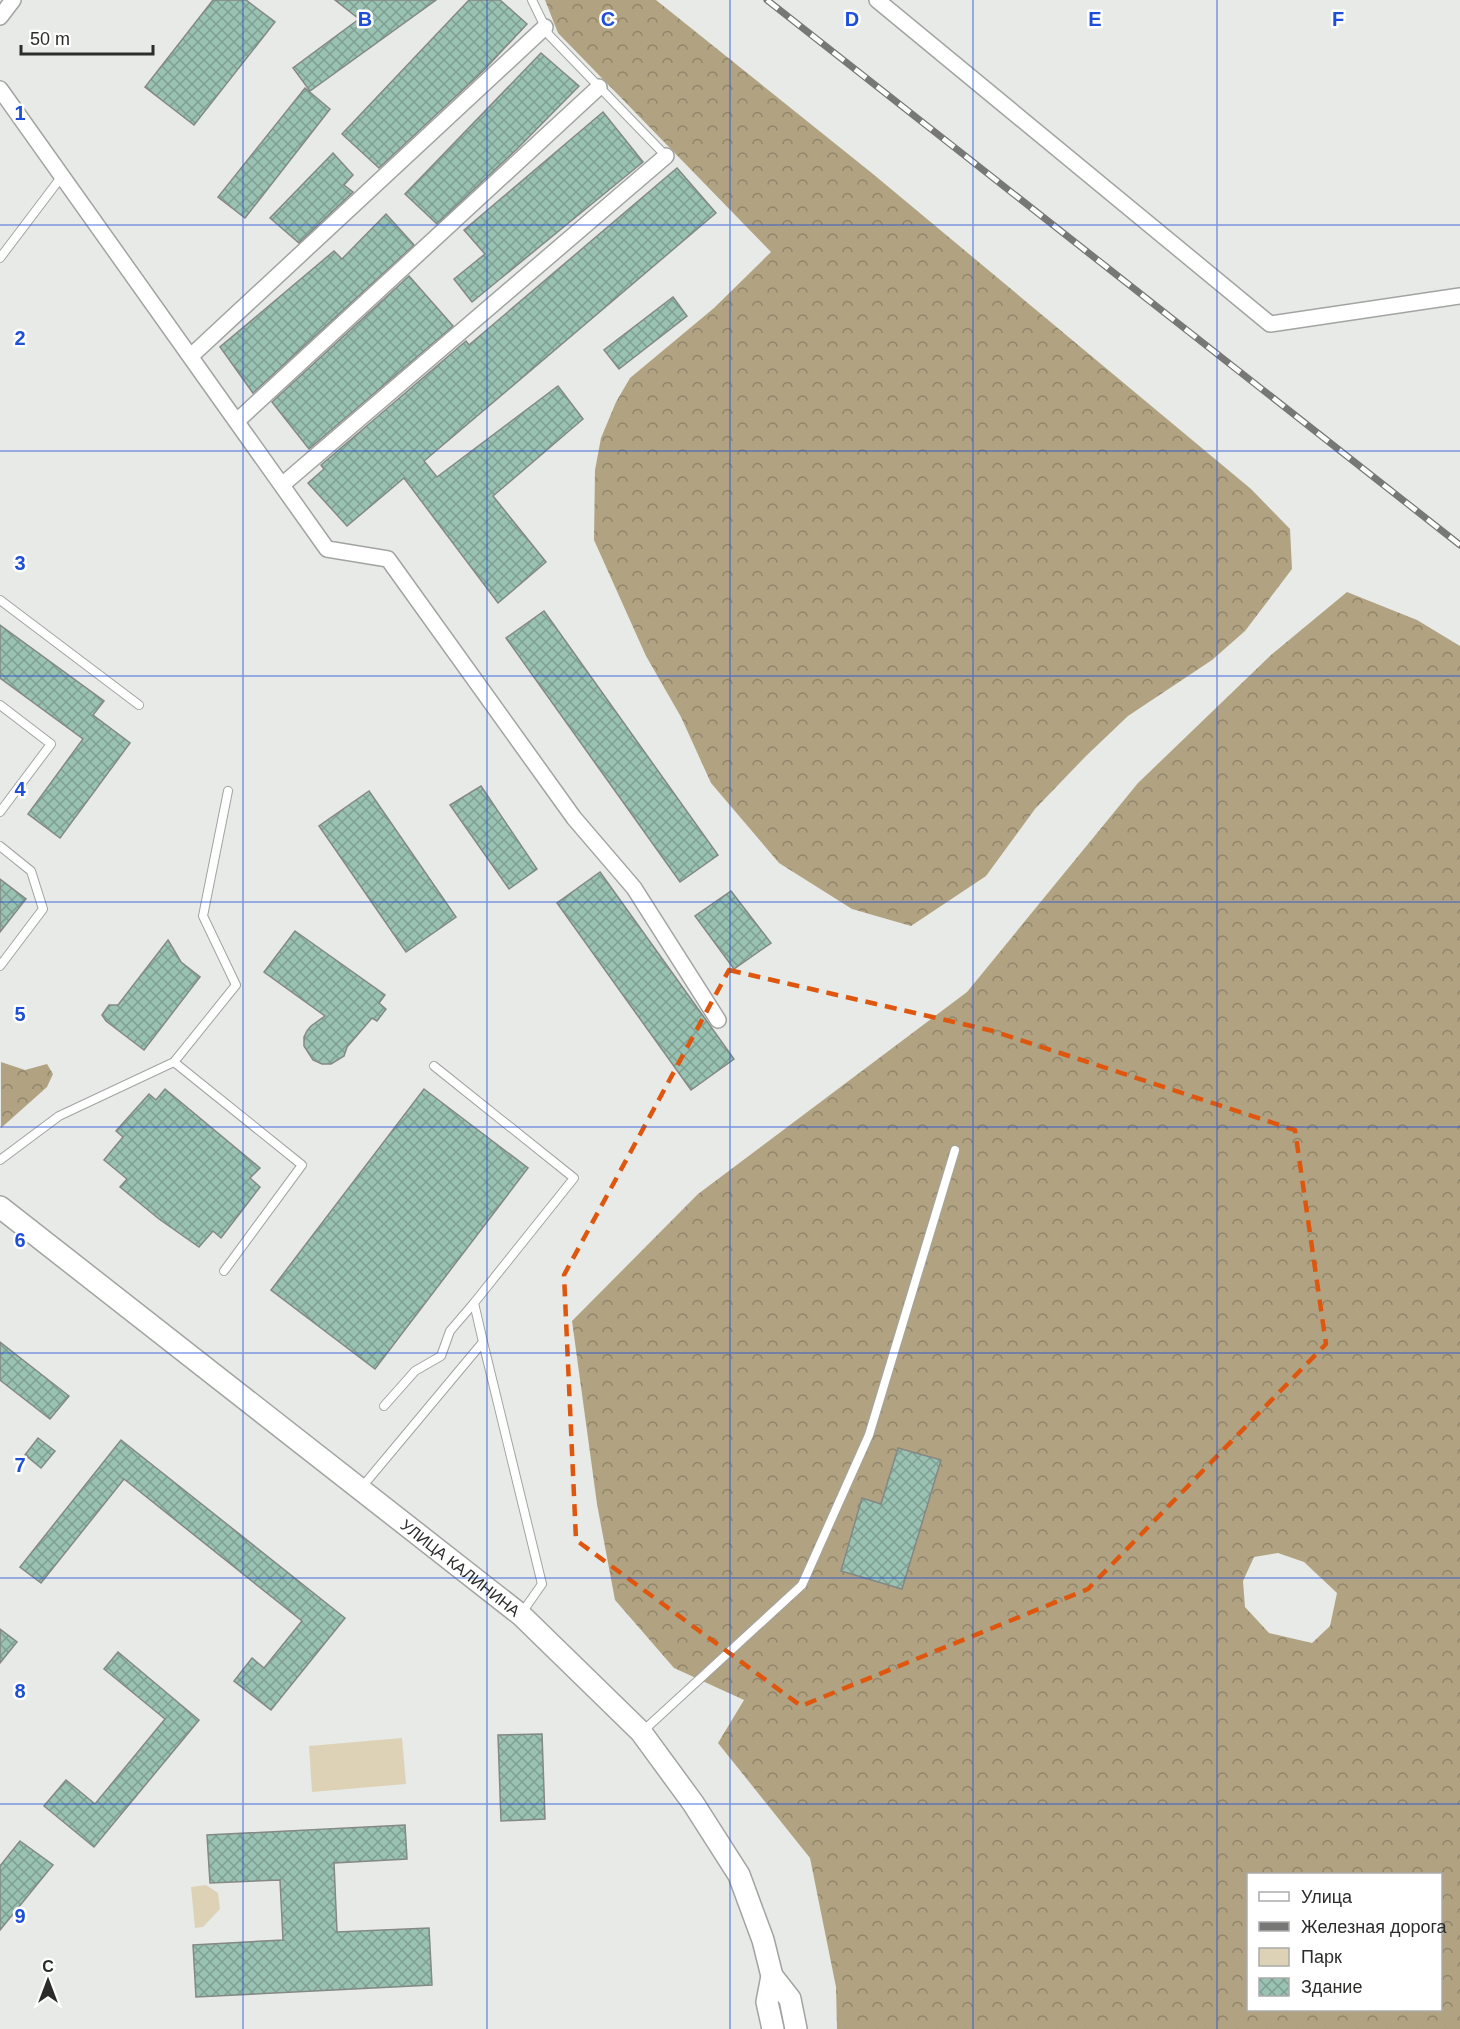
<svg xmlns="http://www.w3.org/2000/svg" width="1460" height="2029" viewBox="0 0 1460 2029" font-family="Helvetica,sans-serif">
  <style>
    .green { fill: #ded2b6 }
    .forest { fill: url(#forest-crowns); fill-rule: evenodd }
    .building { fill: url(#building-cross-hatch); stroke: #848886; stroke-width: 1.5 }
    .lines { fill: none; stroke-linecap: round; stroke-linejoin: round }
    .service-casing { stroke: #a1a4a1; stroke-width: 10 }
    .minor-casing { stroke: #a1a4a1; stroke-width: 18 }
    .secondary-casing { stroke: #a1a4a1; stroke-width: 24 }
    .service { stroke: #fff; stroke-width: 8 }
    .minor { stroke: #fff; stroke-width: 15 }
    .secondary { stroke: #fff; stroke-width: 21 }
    .rail-casing { stroke: #777876; stroke-width: 7 }
    .rail { stroke: #fff; stroke-width: 4.5; stroke-dasharray: 14; stroke-linecap: butt }
    .marked { fill: none; stroke: #df570e; stroke-width: 4.5; stroke-dasharray: 12 8; stroke-linejoin: round }
    .grid { fill: none; stroke: #1d4ed8; stroke-width: 1.5; stroke-opacity: 0.55 }
    .labels { text-anchor: middle; dominant-baseline: central; stroke-width: 5; stroke-linejoin: round; paint-order: stroke }
    .street-label { font-size: 16px; fill: #2c2d2b; stroke: #fff }
    .grid-label { font-size: 20px; text-anchor: middle; font-weight: bold; fill: #1d4ed8; stroke: #fff; stroke-width: 5; stroke-linejoin: round; paint-order: stroke }
  </style>
  <defs>
    <pattern id="forest-crowns" width="20" height="18" patternUnits="userSpaceOnUse" patternTransform="scale(1.5)"><rect width="20" height="18" fill="#b1a382"/><path d="M2 6a3 3 0 1 1 6 0M12 15a3 3 0 1 1 6 0" fill="none" stroke="#90856b"/></pattern>
    <pattern id="building-cross-hatch" width="8" height="8" patternUnits="userSpaceOnUse" patternTransform="scale(1.5)"><rect width="8" height="8" fill="#9ac2b2"/><path d="M0 0l8 8M0 8l8-8" fill="none" stroke="#7e9e91"/></pattern>
  </defs>
  <rect width="100%" height="100%" fill="#e7eae6"/>
  <!-- green -->
  <g class="green">
    <path d="M402,1738L406,1784L312,1792L309,1746Z"/>
    <path d="M206,1885L218,1893L220,1909L203,1927L195,1928L191,1887Z"/>
  </g>
  <!-- forest -->
  <g class="forest">
    <path d="M545,0H656L873,174L1251,489L1290,529L1292,569L1245,631L1212,660L1128,716L1086,756L1035,809L986,876L911,926L852,909L779,863L711,783L681,717L646,656L594,540L595,470L601,438L616,402L630,378L714,308L771,252L558,33Z"/>
    <path d="M1347,592L1417,620L1460,646V2029H837L836,1987L810,1858L718,1743L744,1700L674,1668L615,1600L597,1504L572,1321L698,1194L967,992L1138,783L1271,655ZM1278,1553L1304,1562L1337,1593L1330,1626L1312,1643L1269,1633L1245,1607L1243,1581L1254,1557ZM1248,1874H1440V2010H1248Z"/>
    <path d="M1,1062L25,1070L47,1064L53,1074L47,1087L1,1128Z"/>
  </g>
  <!-- building -->
  <g class="building">
    <path d="M213,0H246L275,22L194,125L145,87Z"/>
    <path d="M335,0H436L310,91L293,68L359,19Z"/>
    <path d="M469,0H500L527,24L483,71L379,168L342,134Z"/>
    <path d="M541,53L579,86L517,149L437,224L405,194Z"/>
    <path d="M305,88L330,109L245,218L218,197Z"/>
    <path d="M603,112L643,162L472,302L454,279L485,254L464,230Z"/>
    <path d="M333,153L353,175L344,185L353,192L299,243L270,218Z"/>
    <path d="M677,168L716,213L424,461L437,477L558,386L583,419L493,496L546,562L498,603L404,478L347,526L308,483L324,469L321,465L466,341L469,345Z"/>
    <path d="M386,214L414,245L253,393L220,347L334,251L342,259Z"/>
    <path d="M409,276L453,326L309,449L272,402Z"/>
    <path d="M673,297L687,316L619,369L604,350Z"/>
    <path d="M544,611L718,855L680,882L506,638Z"/>
    <path d="M0,625L104,701L93,715L130,743L60,838L28,814L83,739L0,678Z"/>
    <path d="M481,786L537,869L509,889L450,805Z"/>
    <path d="M369,791L456,917L406,952L319,826Z"/>
    <path d="M600,872L734,1059L691,1090L557,903Z"/>
    <path d="M0,879L26,899L0,932Z"/>
    <path d="M731,891L771,943L734,969L695,916Z"/>
    <path d="M295,931L385,995L379,1003L386,1009L377,1021L372,1018L347,1047L344,1056L331,1064H322L313,1060L304,1046V1037L307,1031L311,1026L325,1016L264,972Z"/>
    <path d="M168,940L181,962L200,977L144,1050L106,1021L102,1015L109,1005H118Z"/>
    <path d="M165,1089L260,1168L250,1178L260,1187L221,1238L213,1231L199,1247L159,1219L120,1187L127,1179L104,1160L123,1137L116,1131L149,1094L156,1100Z"/>
    <path d="M424,1089L528,1168L375,1369L271,1290Z"/>
    <path d="M0,1342L69,1396L50,1419L0,1380Z"/>
    <path d="M38,1438L55,1451L41,1468L25,1455Z"/>
    <path d="M121,1440L345,1618L271,1710L234,1681L252,1658L264,1668L302,1621L124,1479L41,1583L20,1567Z"/>
    <path d="M898,1448L941,1460L902,1589L841,1571L862,1498L881,1504Z"/>
    <path d="M0,1629L17,1642L0,1663Z"/>
    <path d="M118,1652L199,1720L94,1847L44,1806L66,1780L95,1804L165,1719L104,1669Z"/>
    <path d="M542,1734L545,1819L501,1821L498,1735Z"/>
    <path d="M405,1825L407,1859L334,1863L337,1932L429,1928L432,1985L196,1997L193,1945L283,1940L280,1880L210,1883L207,1835Z"/>
    <path d="M20,1841L53,1865L0,1930V1866Z"/>
  </g>
  <g class="lines">
    <!-- service casing -->
    <g class="service-casing">
      <g id="service">
        <path d="M532,0L549,35L666,156"/>
        <path d="M0,258L62,176"/>
        <path d="M0,600L139,705"/>
        <path d="M0,705L51,744L0,812"/>
        <path d="M0,846L31,871L43,909L0,966"/>
        <path d="M174,1062L302,1165L224,1271"/>
        <path d="M434,1066L574,1178L474,1303L483,1342"/>
        <path d="M0,1160L59,1116L174,1062L236,985L203,916L228,791"/>
        <path d="M384,1406L415,1371L441,1356L450,1331L474,1303"/>
        <path d="M362,1487L483,1342L542,1584L521,1614"/>
        <path d="M643,1731L802,1585L869,1435L955,1150"/>
      </g>
    </g>
    <!-- minor casing -->
    <g class="minor-casing">
      <g id="minor">
        <path d="M877,0L1270,324L1460,296"/>
        <path d="M0,17L13,0"/>
        <path d="M0,89L327,549L388,559L574,818L634,888L718,1020"/>
        <path d="M191,356L545,27"/>
        <path d="M237,421L599,87"/>
        <path d="M282,485L666,156"/>
      </g>
    </g>
    <!-- secondary casing -->
    <g class="secondary-casing">
      <g id="secondary">
        <path id="s1" d="M0,1207L521,1615L641,1732L693,1803L739,1875L763,1940L772,1976L790,1999L796,2029"/>
        <path d="M772,1976L767,2002L773,2029"/>
      </g>
    </g>
    <!-- service -->
    <use href="#service" class="service"/>
    <!-- minor -->
    <use href="#minor" class="minor"/>
    <!-- secondary -->
    <use href="#secondary" class="secondary"/>
    <!-- rail casing -->
    <g class="rail-casing">
      <path id="rail" d="M767,0L1460,545"/>
    </g>
    <!-- rail -->
    <use href="#rail" class="rail"/>
  </g>
  <!-- marked area -->
  <path class="marked" d="M729,970L993,1031L1295,1130L1326,1344L1088,1589L801,1706L576,1540L564,1275Z"/>
  <!-- grid -->
  <path class="grid" d="M243,0V2029M487,0V2029M730,0V2029M973,0V2029M1217,0V2029M0,225H1460M0,451H1460M0,676H1460M0,902H1460M0,1127H1460M0,1353H1460M0,1578H1460M0,1804H1460"/>
  <g class="labels">
    <!-- street labels -->
    <g class="street-label">
      <text stroke="none"><textPath href="#s1" startOffset="585">УЛИЦА КАЛИНИНА</textPath></text>
    </g>
  </g>
  <g class="grid-label">
    <text x="365" y="26">B</text>
    <text x="608" y="26">C</text>
    <text x="852" y="26">D</text>
    <text x="1095" y="26">E</text>
    <text x="1338" y="26">F</text>
    <text x="20" y="120">1</text>
    <text x="20" y="345">2</text>
    <text x="20" y="570">3</text>
    <text x="20" y="796">4</text>
    <text x="20" y="1021">5</text>
    <text x="20" y="1247">6</text>
    <text x="20" y="1472">7</text>
    <text x="20" y="1698">8</text>
    <text x="20" y="1923">9</text>
  </g>
  <!-- legend -->
  <rect x="1247" y="1873" width="195" height="138" fill="#ffffff" stroke="#ababaa" stroke-width="1.5"/>
  <rect x="1259" y="1892" width="30" height="9" fill="#ffffff" stroke="#ababaa" stroke-width="1.5"/>
  <text x="1301" y="1903" font-size="18" fill="#2c2d2b">Улица</text>
  <rect x="1259" y="1922" width="30" height="9" fill="#777876" stroke="#ababaa" stroke-width="1.5"/>
  <text x="1301" y="1933" font-size="18" fill="#2c2d2b">Железная дорога</text>
  <rect x="1259" y="1948" width="30" height="18" fill="#ded2b6" stroke="#ababaa" stroke-width="1.5"/>
  <text x="1301" y="1963" font-size="18" fill="#2c2d2b">Парк</text>
  <rect x="1259" y="1978" width="30" height="18" fill="url(#building-cross-hatch)" stroke="#ababaa" stroke-width="1.5"/>
  <text x="1301" y="1993" font-size="18" fill="#2c2d2b">Здание</text>
  <!-- north arrow -->
  <g transform="translate(48 1981)" stroke="#ffffff" stroke-width="4.5" paint-order="stroke">
  <path d="M0-4.5L10 22L0 15L-10 22Z" fill="#2c2d2b"/>
  <text y="-9" font-size="16" font-weight="bold" text-anchor="middle" fill="#2c2d2b">С</text>
  </g>
  <!-- scale -->
  <path d="M21 45v9h132v-9" fill="none" stroke="#2c2d2b" stroke-width="3"/>
  <text x="30" y="45" font-size="18" fill="#2c2d2b" stroke="#ffffff" stroke-width="4.5" paint-order="stroke">50 m</text>
</svg>
